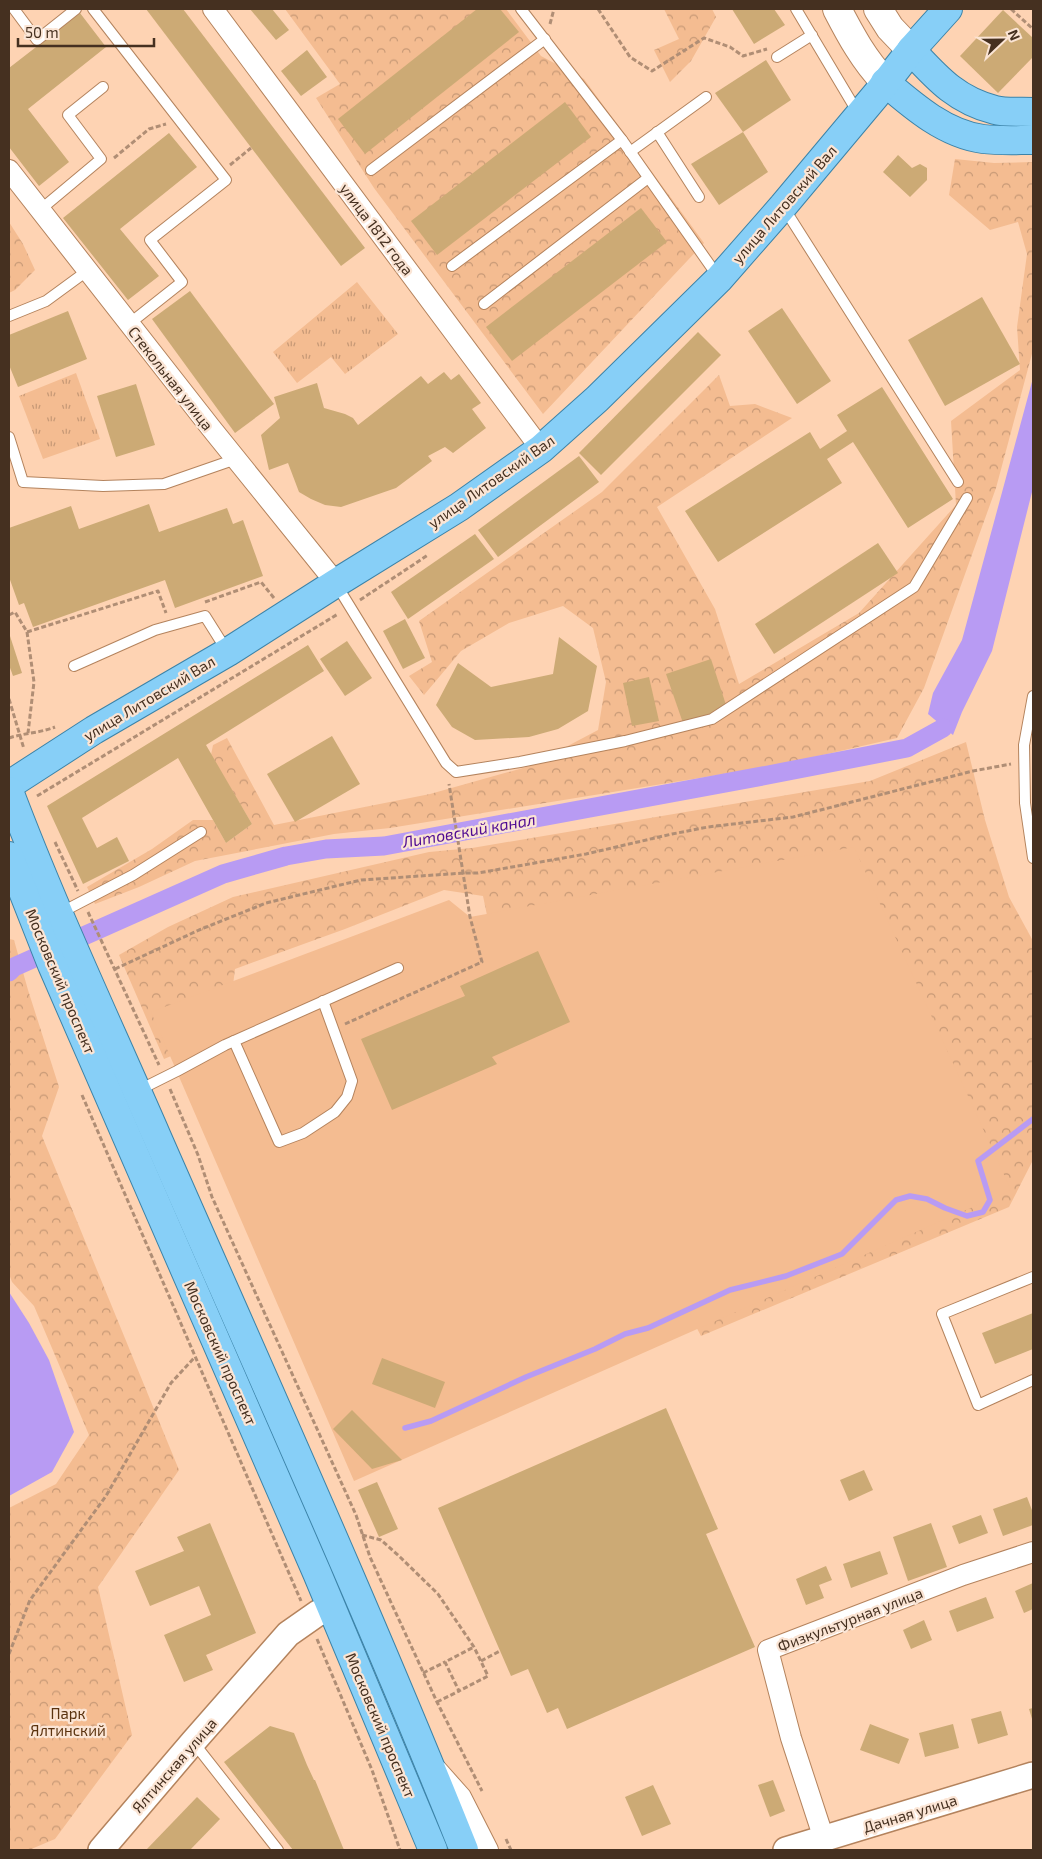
<svg xmlns="http://www.w3.org/2000/svg" width="1042" height="1859" viewBox="0 0 1042 1859" font-family="'Exo 2',sans-serif">
  <style>
    .grass { fill: url(#grass-tufts) }
    .forest { fill: url(#forest-crowns) }
    .pitch { fill: #f4bc91 }
    .water { fill: #b89bf3 }
    .lines { fill: none; stroke-linecap: round; stroke-linejoin: round }
    .stream { stroke: #b89bf3; stroke-width: 5.5 }
    .canal { stroke: #b89bf3; stroke-width: 19 }
    .building { fill: #ccaa75 }
    .service-casing { stroke: #b4835d; stroke-width: 12 }
    .minor-casing { stroke: #b4835d; stroke-width: 22 }
    .tertiary-casing { stroke: #b4835d; stroke-width: 28 }
    .secondary-casing { stroke: #b4835d; stroke-width: 30 }
    .primary-casing { stroke: #3c83a8; stroke-width: 30 }
    .path { stroke: #b08e75; stroke-width: 3; stroke-dasharray: 5 2.5; stroke-linecap: butt }
    .service { stroke: #fff; stroke-width: 10 }
    .minor { stroke: #fff; stroke-width: 20 }
    .tertiary { stroke: #fff; stroke-width: 25 }
    .secondary { stroke: #fff; stroke-width: 28 }
    .primary { stroke: #87cff7; stroke-width: 28 }
    .labels { text-anchor: middle; dominant-baseline: central; stroke-width: 4.5; stroke-linejoin: round; paint-order: stroke }
    .street-label { font-size: 15px; fill: #453020; stroke: #fbe5d5 }
    .park-label { font-size: 15px; fill: #5b330f; stroke: #fbe5d5 }
    .water-label { font-size: 16px; font-style: italic; fill: #500c93; stroke: #fbe5d5 }
  </style>
  <defs>
    <pattern id="grass-tufts" width="24" height="20" patternUnits="userSpaceOnUse" patternTransform="scale(1.25)"><rect width="24" height="20" fill="#f4bc91"/><path d="M3 7l-1-3M5 7V3M7 7l1-3M15 17l-1-3M17 17v-4M19 17l1-3" fill="none" stroke="#c79976"/></pattern>
    <pattern id="forest-crowns" width="20" height="18" patternUnits="userSpaceOnUse" patternTransform="scale(1.25)"><rect width="20" height="18" fill="#f4bc91"/><path d="M2 6a3 3 0 1 1 6 0M12 15a3 3 0 1 1 6 0" fill="none" stroke="#c79976"/></pattern>
  </defs>
  <rect width="100%" height="100%" fill="#fed3b3"/>
  <!-- grass -->
  <g class="grass">
    <path d="M357,282L398,334L345,374L331,357L297,383L273,352Z"/>
    <path d="M76,373L100,439L43,459L19,396Z"/>
  </g>
  <!-- forest -->
  <g class="forest">
    <path d="M285,9H506L541,56L584,79L704,243L543,414L374,188L316,98L340,84Z"/>
    <path d="M664,9H712L716,17L691,61L670,82L654,50L679,39Z"/>
    <path d="M955,159L994,163L1033,162V350L996,488L924,688L897,738L779,765L390,828L334,834L195,861L139,887L95,904L87,887L152,849L193,820H213L226,843L252,824L211,755L213,745L227,738L274,825L430,794L530,766L598,730L606,682L593,628L563,606L509,623L461,651L424,695L409,676L432,662L419,621L602,492L719,375L730,406L755,404L792,418L657,507L715,609L739,684L859,613L956,505L951,421L1020,370L1017,327L1027,254L1018,222L990,230L949,195Z"/>
    <path d="M9,222L23,244L35,270L15,290L9,293Z"/>
    <path d="M966,742L985,820L1009,897L1033,941V1160L1009,1207L701,1336L493,944L483,896L444,890L345,929L235,969L230,1010L214,1038L164,1059L119,955L168,927L233,897L429,852L472,848L870,781Z"/>
    <path d="M9,939L14,940L28,990L59,1087L42,1136L179,1470L98,1587L132,1735L55,1839L29,1850H9V1508L56,1484L89,1435L34,1306L12,1282L9,1274Z"/>
  </g>
  <!-- pitch -->
  <path class="pitch" d="M854,847L1011,1190L354,1481L151,1012L449,900L470,917Z"/>
  <!-- water -->
  <g class="water">
    <path d="M1033,378V488L992,651L962,712L953,735L928,714L933,693L962,640Z"/>
    <path d="M9,1292L29,1323L49,1360L74,1432L52,1472L9,1496Z"/>
  </g>
  <g class="lines">
    <!-- stream -->
    <path class="stream" d="M405,1428L431,1421L526,1377L595,1349L625,1334L648,1328L730,1290L786,1276L842,1254L896,1200L910,1196L927,1199L945,1208L967,1216L983,1212L990,1200L978,1161L1033,1119"/>
    <!-- canal -->
    <path class="canal" d="M9,972L14,967L223,874L286,856L326,849L384,846L768,775L907,748L943,728"/>
  </g>
  <!-- building -->
  <g class="building">
    <path d="M146,9H183L365,248L341,266Z"/>
    <path d="M250,9H272L289,30L276,40Z"/>
    <path d="M477,9H500L519,32L365,154L338,119Z"/>
    <path d="M732,9H774L785,25L754,44Z"/>
    <path d="M1003,10L1033,38V57L998,93L960,56Z"/>
    <path d="M80,13L106,47L28,109L69,162L39,186L9,147V68Z"/>
    <path d="M307,50L327,77L301,96L281,71Z"/>
    <path d="M766,60L791,100L743,132L715,93Z"/>
    <path d="M565,102L591,137L437,255L411,221Z"/>
    <path d="M743,132L768,172L719,205L691,164Z"/>
    <path d="M169,133L197,167L120,229L159,276L128,300L63,218Z"/>
    <path d="M898,155L912,168L920,164L927,168V180L910,197L883,172Z"/>
    <path d="M641,208L667,242L512,361L486,327Z"/>
    <path d="M190,291L274,404L235,433L152,319Z"/>
    <path d="M982,297L1020,364L945,406L908,340Z"/>
    <path d="M782,308L831,381L797,404L748,331Z"/>
    <path d="M68,311L87,359L18,387L9,365V335Z"/>
    <path d="M698,332L721,355L601,475L579,453Z"/>
    <path d="M444,372L451,380L459,374L481,403L472,409L486,428L453,453L445,447L428,456L432,461L396,488L341,507L325,505L311,499L299,492L288,463L269,470L261,435L280,418L274,397L317,383L324,408L345,414L353,418L358,425L421,376L428,384Z"/>
    <path d="M136,384L155,445L116,457L97,396Z"/>
    <path d="M882,387L953,499L908,528L853,442L827,459L842,483L718,562L685,511L810,432L820,449L847,431L837,415Z"/>
    <path d="M579,456L599,482L498,557L478,530Z"/>
    <path d="M149,504L159,532L227,508L233,524L243,520L263,576L175,608L165,580L33,627L24,603L19,605L9,577V528L71,506L79,529Z"/>
    <path d="M475,534L494,559L408,619L391,592Z"/>
    <path d="M878,543L898,573L774,654L755,624Z"/>
    <path d="M405,619L425,658L403,669L383,631Z"/>
    <path d="M9,633L22,673L13,676L9,665Z"/>
    <path d="M559,637L597,666L588,711L558,729L529,737L475,740L452,727L436,705L458,663L491,687L553,674Z"/>
    <path d="M347,641L372,678L345,696L320,659Z"/>
    <path d="M308,645L324,671L206,745L252,824L226,843L178,758L82,818L97,848L117,837L129,861L83,884L47,806Z"/>
    <path d="M711,659L727,708L683,723L666,674Z"/>
    <path d="M649,677L659,721L632,726L623,683Z"/>
    <path d="M332,736L360,784L295,822L267,774Z"/>
    <path d="M538,951L570,1022L492,1057L497,1064L392,1110L361,1039L465,996L460,986Z"/>
    <path d="M1033,1313V1349L995,1364L982,1333Z"/>
    <path d="M382,1358L445,1382L435,1408L372,1384Z"/>
    <path d="M666,1408L718,1529L706,1534L755,1647L567,1729L558,1708L547,1713L528,1669L511,1676L438,1508Z"/>
    <path d="M352,1410L402,1460L372,1469L333,1429Z"/>
    <path d="M864,1470L873,1490L849,1501L840,1480Z"/>
    <path d="M377,1482L398,1529L379,1537L358,1490Z"/>
    <path d="M1027,1497L1033,1513V1525L1003,1536L993,1509Z"/>
    <path d="M981,1515L988,1533L959,1544L952,1526Z"/>
    <path d="M210,1523L256,1633L206,1655L213,1670L184,1682L164,1635L211,1615L199,1586L150,1606L135,1571L184,1551L177,1537Z"/>
    <path d="M931,1523L947,1567L908,1581L893,1537Z"/>
    <path d="M880,1551L888,1574L851,1588L843,1564Z"/>
    <path d="M826,1566L832,1580L819,1585L824,1598L806,1605L796,1579Z"/>
    <path d="M1033,1583V1609L1024,1613L1015,1591Z"/>
    <path d="M986,1597L994,1618L957,1632L949,1611Z"/>
    <path d="M924,1620L932,1640L911,1649L903,1630Z"/>
    <path d="M1033,1708V1722L1029,1709Z"/>
    <path d="M1001,1711L1008,1735L978,1744L971,1719Z"/>
    <path d="M870,1724L909,1739L899,1764L860,1750Z"/>
    <path d="M953,1724L959,1748L925,1757L919,1733Z"/>
    <path d="M270,1726L294,1733L307,1765L314,1780H315L344,1850H293L224,1762Z"/>
    <path d="M773,1780L785,1811L770,1817L758,1785Z"/>
    <path d="M653,1785L671,1824L642,1836L625,1797Z"/>
    <path d="M197,1797L220,1819L190,1850H146Z"/>
  </g>
  <g class="lines">
    <!-- service casing -->
    <g class="service-casing">
      <g id="service">
        <path d="M14,9L37,40L76,9"/>
        <path d="M93,9L226,180L150,240L182,282L129,324"/>
        <path d="M521,9L622,140L719,278"/>
        <path d="M796,9L858,113"/>
        <path d="M777,57L812,35"/>
        <path d="M657,132L699,197"/>
        <path d="M630,152L706,97"/>
        <path d="M371,170L545,39"/>
        <path d="M784,208L958,482"/>
        <path d="M40,210L101,159L68,115L103,87"/>
        <path d="M452,266L622,140"/>
        <path d="M484,304L648,178"/>
        <path d="M9,316L46,301L87,271"/>
        <path d="M9,437L23,482L103,486L164,484L236,459"/>
        <path d="M336,584L446,763L456,772L520,762L625,741L712,719L914,587L967,498"/>
        <path d="M74,666L155,630L205,616L227,651"/>
        <path d="M1033,696L1024,745L1025,803L1033,858"/>
        <path d="M60,913L133,875L201,832"/>
        <path d="M234,1041L279,1142L303,1133L335,1112L347,1097L352,1081L323,1001"/>
        <path d="M137,1091L177,1071L225,1045L398,968"/>
        <path d="M1033,1277L942,1314L978,1405L1033,1380"/>
        <path d="M194,1743L278,1850"/>
      </g>
    </g>
    <!-- minor casing -->
    <g class="minor-casing">
      <g id="minor">
        <path d="M213,9L541,449"/>
        <path d="M9,170L211,428L336,583"/>
        <path d="M437,1770L461,1797L488,1850"/>
        <path d="M824,1839L791,1738L768,1650L963,1575L1033,1552"/>
      </g>
    </g>
    <!-- tertiary casing -->
    <g class="tertiary-casing">
      <g id="tertiary">
        <path d="M101,1850L193,1742L288,1634L318,1613L333,1610"/>
        <path d="M786,1850L1033,1775"/>
      </g>
    </g>
    <!-- secondary casing -->
    <g class="secondary-casing">
      <g id="secondary">
        <path d="M837,9C851,36 864,60 885,82"/>
        <path d="M878,9L890,28L911,50"/>
      </g>
    </g>
    <!-- primary casing -->
    <g class="primary-casing">
      <g id="primary">
        <path d="M911,50C937,78 956,100 995,110C1006,113 1021,111 1033,112"/>
        <path d="M885,82C913,106 945,134 983,139C1000,141 1017,140 1033,140"/>
        <path d="M9,785L94,730L228,652L336,583L459,507L541,449L597,399L719,279L783,206L876,95L911,50L948,9"/>
        <path d="M9,791C53,908 107,1022 157,1137C261,1374 368,1610 464,1850"/>
        <path d="M9,856L52,965L317,1573L433,1850"/>
      </g>
    </g>
    <!-- path -->
    <g class="path">
      <path d="M598,9L630,57L652,71L704,38L730,47L743,56L767,49"/>
      <path d="M1011,9L1033,29"/>
      <path d="M550,24L554,9"/>
      <path d="M114,158L149,129L166,124"/>
      <path d="M230,165L251,148"/>
      <path d="M360,600L428,555"/>
      <path d="M205,602L261,582L274,598"/>
      <path d="M9,615L15,612L27,632L158,591L166,613"/>
      <path d="M27,632L34,682L28,733"/>
      <path d="M9,699L24,749"/>
      <path d="M9,738C24,733 40,733 55,727"/>
      <path d="M37,796L338,614"/>
      <path d="M55,842L78,891"/>
      <path d="M88,912L159,1065"/>
      <path d="M115,969L199,930L266,903L361,880L464,873H478L586,854L672,834L708,827L793,817L973,771L1011,764"/>
      <path d="M345,1024L482,962L470,917L449,784"/>
      <path d="M170,1089L198,1155L212,1197L356,1515L370,1557L437,1702L482,1791"/>
      <path d="M82,1095L301,1601"/>
      <path d="M362,1535L381,1540L400,1557L438,1594L474,1647L488,1676L459,1691L445,1662L474,1647"/>
      <path d="M317,1639L372,1770L400,1850"/>
      <path d="M9,1654L30,1600L106,1496L171,1383L195,1357"/>
      <path d="M481,1661L500,1651"/>
      <path d="M423,1673L445,1662"/>
      <path d="M437,1702L459,1691"/>
      <path d="M506,1839L511,1850"/>
    </g>
    <!-- service -->
    <use href="#service" class="service"/>
    <!-- minor -->
    <use href="#minor" class="minor"/>
    <!-- tertiary -->
    <use href="#tertiary" class="tertiary"/>
    <!-- secondary -->
    <use href="#secondary" class="secondary"/>
    <!-- primary -->
    <use href="#primary" class="primary"/>
  </g>
  <g class="labels">
    <!-- street labels -->
    <g class="street-label">
      <text transform="translate(784 204) rotate(-49)">улица Литовский Вал</text>
      <text transform="translate(377 229) rotate(53)">улица 1812 года</text>
      <text transform="translate(171 378) rotate(52)">Стекольная улица</text>
      <text transform="translate(491 481) rotate(-35)">улица Литовский Вал</text>
      <text transform="translate(149 698) rotate(-31)">улица Литовский Вал</text>
      <text transform="translate(61 981) rotate(67)">Московский проспект</text>
      <text transform="translate(221 1353) rotate(66)">Московский проспект</text>
      <text transform="translate(850 1619) rotate(-21)">Физкультурная улица</text>
      <text transform="translate(381 1725) rotate(67)">Московский проспект</text>
      <text transform="translate(174 1765) rotate(-49)">Ялтинская улица</text>
      <text transform="translate(910 1813) rotate(-17)">Дачная улица</text>
    </g>
    <!-- park labels -->
    <g class="park-label">
      <text x="68" y="1713">Парк<tspan x="68" dy="17">Ялтинский</tspan></text>
    </g>
    <!-- water labels -->
    <g class="water-label">
      <text transform="translate(469 830) rotate(-10)">Литовский канал</text>
    </g>
  </g>
  <!-- border -->
  <rect width="1042" height="1859" fill="none" stroke="#453020" stroke-width="20"/>
  <!-- north arrow -->
  <g transform="translate(1002 40) rotate(68)" stroke="#fbe5d5" stroke-width="4" paint-order="stroke">
  <path d="M0-4L9 19L0 12L-9 19Z" fill="#453020"/>
  <text y="-8" font-size="14" font-weight="bold" text-anchor="middle" fill="#453020">N</text>
  </g>
  <!-- scale -->
  <path d="M18 38v8h136v-8" fill="none" stroke="#453020" stroke-width="2.5"/>
  <text x="25" y="38" font-size="15" fill="#453020" stroke="#fbe5d5" stroke-width="4" paint-order="stroke">50 m</text>
</svg>
